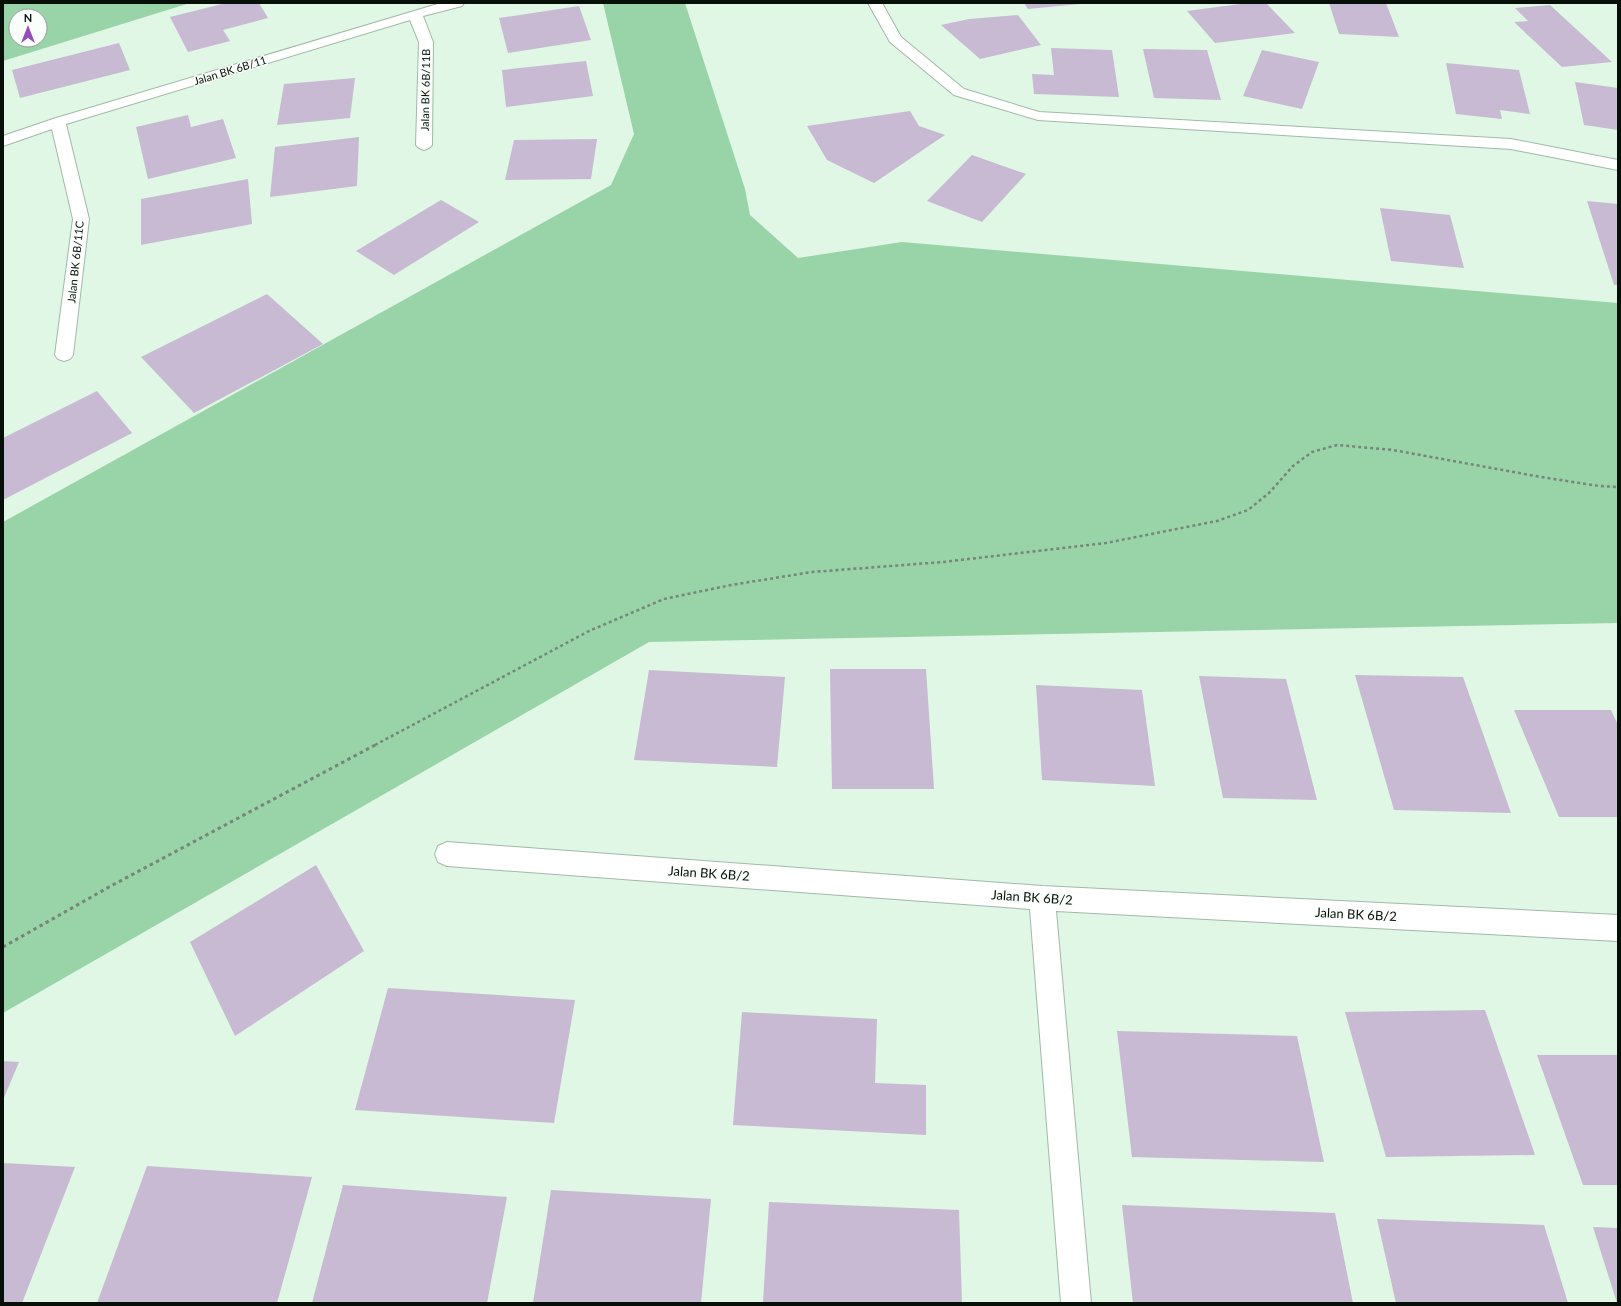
<svg xmlns="http://www.w3.org/2000/svg" width="1621" height="1306" viewBox="0 0 1621 1306" font-family="Lato,sans-serif">
  <style>
    .green { fill: #99d3a8; fill-rule: evenodd }
    .building { fill: #c8bad2 }
    .lines { fill: none; stroke-linecap: round; stroke-linejoin: round }
    .minor-casing { stroke: #a1b9a7; stroke-width: 2 }
    .path-far1 { stroke: #76867a; stroke-width: 2.5; stroke-dasharray: 3 3; stroke-linecap: butt }
    .path { stroke: #76867a; stroke-width: 3; stroke-dasharray: 3.5 3.5; stroke-linecap: butt }
    .minor { fill: #fff; fill-rule: evenodd }
    .labels { text-anchor: middle; dominant-baseline: central; stroke-width: 3; stroke-linejoin: round; paint-order: stroke }
    .far-street-label { font-size: 11px; fill: #070f09; stroke: #fafefb }
    .street-label { font-size: 13px; fill: #070f09; stroke: #fafefb }
  </style>
  <rect width="100%" height="100%" fill="#dff7e4"/>
  <!-- green -->
  <g class="green">
    <path d="M3,3H190L3,61ZM16,16H40V40H16Z"/>
    <path d="M603,3H685L745,189L750,215L798,258L902,242L1618,303V623L649,642L3,1013V522L611,185L634,134Z"/>
  </g>
  <!-- building -->
  <g class="building">
    <path d="M226,3H259L268,18L223,30L230,41L188,52L170,17Z"/>
    <path d="M1024,3H1080V4L1028,9Z"/>
    <path d="M1248,3H1266L1295,33L1215,43L1187,11Z"/>
    <path d="M1329,3H1386L1399,37L1339,34Z"/>
    <path d="M1550,5L1612,62L1562,67L1514,22L1528,21L1515,8Z"/>
    <path d="M579,6L591,40L508,53L499,18Z"/>
    <path d="M1018,15L1041,45L980,59L941,25L969,19Z"/>
    <path d="M119,43L130,70L20,98L12,70Z"/>
    <path d="M1051,48L1112,50L1119,97L1034,94L1032,74L1054,75Z"/>
    <path d="M1143,49L1207,50L1221,100L1154,98Z"/>
    <path d="M1262,50L1319,62L1302,109L1243,96Z"/>
    <path d="M586,61L593,96L506,107L502,70Z"/>
    <path d="M1446,63L1519,70L1530,114L1500,110L1502,119L1456,114Z"/>
    <path d="M355,78L350,118L277,125L284,84Z"/>
    <path d="M1575,82L1618,88V130L1584,125Z"/>
    <path d="M910,111L919,126L945,135L874,183L827,160L807,126Z"/>
    <path d="M188,115L191,127L223,119L236,158L148,179L136,127Z"/>
    <path d="M359,137L357,186L270,197L275,147Z"/>
    <path d="M597,139L591,179L505,180L514,140Z"/>
    <path d="M972,155L1026,174L982,222L927,201Z"/>
    <path d="M248,179L252,224L141,245V199Z"/>
    <path d="M441,200L479,222L394,275L356,251Z"/>
    <path d="M1587,201L1618,204V285H1614Z"/>
    <path d="M1380,208L1450,215L1464,268L1391,261Z"/>
    <path d="M267,294L323,344L194,413L141,357Z"/>
    <path d="M97,391L132,433L3,500V438Z"/>
    <path d="M830,669H926L934,789H832Z"/>
    <path d="M649,670L785,677L777,767L634,760Z"/>
    <path d="M1355,675L1463,677L1511,813L1394,810Z"/>
    <path d="M1199,676L1286,679L1317,800L1223,798Z"/>
    <path d="M1036,685L1142,690L1155,786L1042,780Z"/>
    <path d="M1514,710H1611L1618,725V817H1559Z"/>
    <path d="M316,865L364,951L235,1036L190,942Z"/>
    <path d="M388,988L575,1000L554,1123L355,1110Z"/>
    <path d="M1485,1010L1535,1155L1386,1157L1345,1012Z"/>
    <path d="M742,1012L877,1019L875,1083L926,1085V1135L733,1125Z"/>
    <path d="M1117,1031L1297,1036L1324,1162L1132,1157Z"/>
    <path d="M1537,1055H1618V1185H1583Z"/>
    <path d="M3,1061L19,1062L3,1100Z"/>
    <path d="M3,1163L75,1167L22,1303H3Z"/>
    <path d="M147,1166L312,1177L277,1303H97Z"/>
    <path d="M343,1185L507,1197L487,1303H312Z"/>
    <path d="M551,1190L711,1199L701,1303H533Z"/>
    <path d="M769,1202L959,1210L962,1303H763Z"/>
    <path d="M1122,1205L1335,1213L1353,1303H1133Z"/>
    <path d="M1377,1219L1544,1225L1568,1303H1396Z"/>
    <path d="M1593,1227L1618,1228V1303H1617Z"/>
  </g>
  <g class="lines">
    <!-- minor casing -->
    <g class="minor-casing">
      <g id="minor">
        <path d="M441,3H464L462,6L423,16L433,42L432,145L429,148L424,150L419,148L416,145L419,42L410,20L66,124L89,219L73,355L70,359L64,361L58,359L55,355L73,219L52,129L3,146V136L53,119Z"/>
        <path d="M868,3H882L901,37L964,89L1039,112L1511,139L1618,160V170L1511,149L1038,120L954,95L890,42Z"/>
        <path d="M447,842L1042,886L1618,915V941L1056,911L1091,1303H1061L1030,909L447,866L438,862L435,854L438,846Z"/>
      </g>
    </g>
    <!-- path-far1 -->
    <path class="path-far1" d="M375,745L589,631L664,599L731,585L812,572L943,562L1106,543L1217,521L1248,510L1269,493L1293,466L1312,452L1337,445L1393,450L1541,477L1599,486L1618,487"/>
    <!-- path -->
    <path class="path" d="M3,947L109,887L377,744"/>
    <!-- minor -->
    <use href="#minor" class="minor"/>
  </g>
  <g class="labels">
    <!-- far-street labels -->
    <g class="far-street-label">
      <text transform="translate(230 70) rotate(-17)">Jalan BK 6B/11</text>
      <text transform="translate(425 90) rotate(-89)">Jalan BK 6B/11B</text>
      <text transform="translate(75 262) rotate(-84)">Jalan BK 6B/11C</text>
    </g>
    <!-- street labels -->
    <g class="street-label">
      <text transform="translate(709 873) rotate(4)">Jalan BK 6B/2</text>
      <text transform="translate(1032 897) rotate(4)">Jalan BK 6B/2</text>
      <text transform="translate(1356 914) rotate(3)">Jalan BK 6B/2</text>
    </g>
  </g>
  <!-- border -->
  <rect width="1621" height="1306" fill="none" stroke="#070f09" stroke-width="8"/>
  <!-- north arrow -->
  <g transform="translate(28 28)"><circle r="19" fill="#fafefb" stroke="#999e9a"/>
  <path d="M0-3L7 15L0 10L-7 15Z" fill="#964bbd"/>
  <text y="-6" font-size="11" font-weight="bold" text-anchor="middle" fill="#070f09">N</text>
  </g>
</svg>
